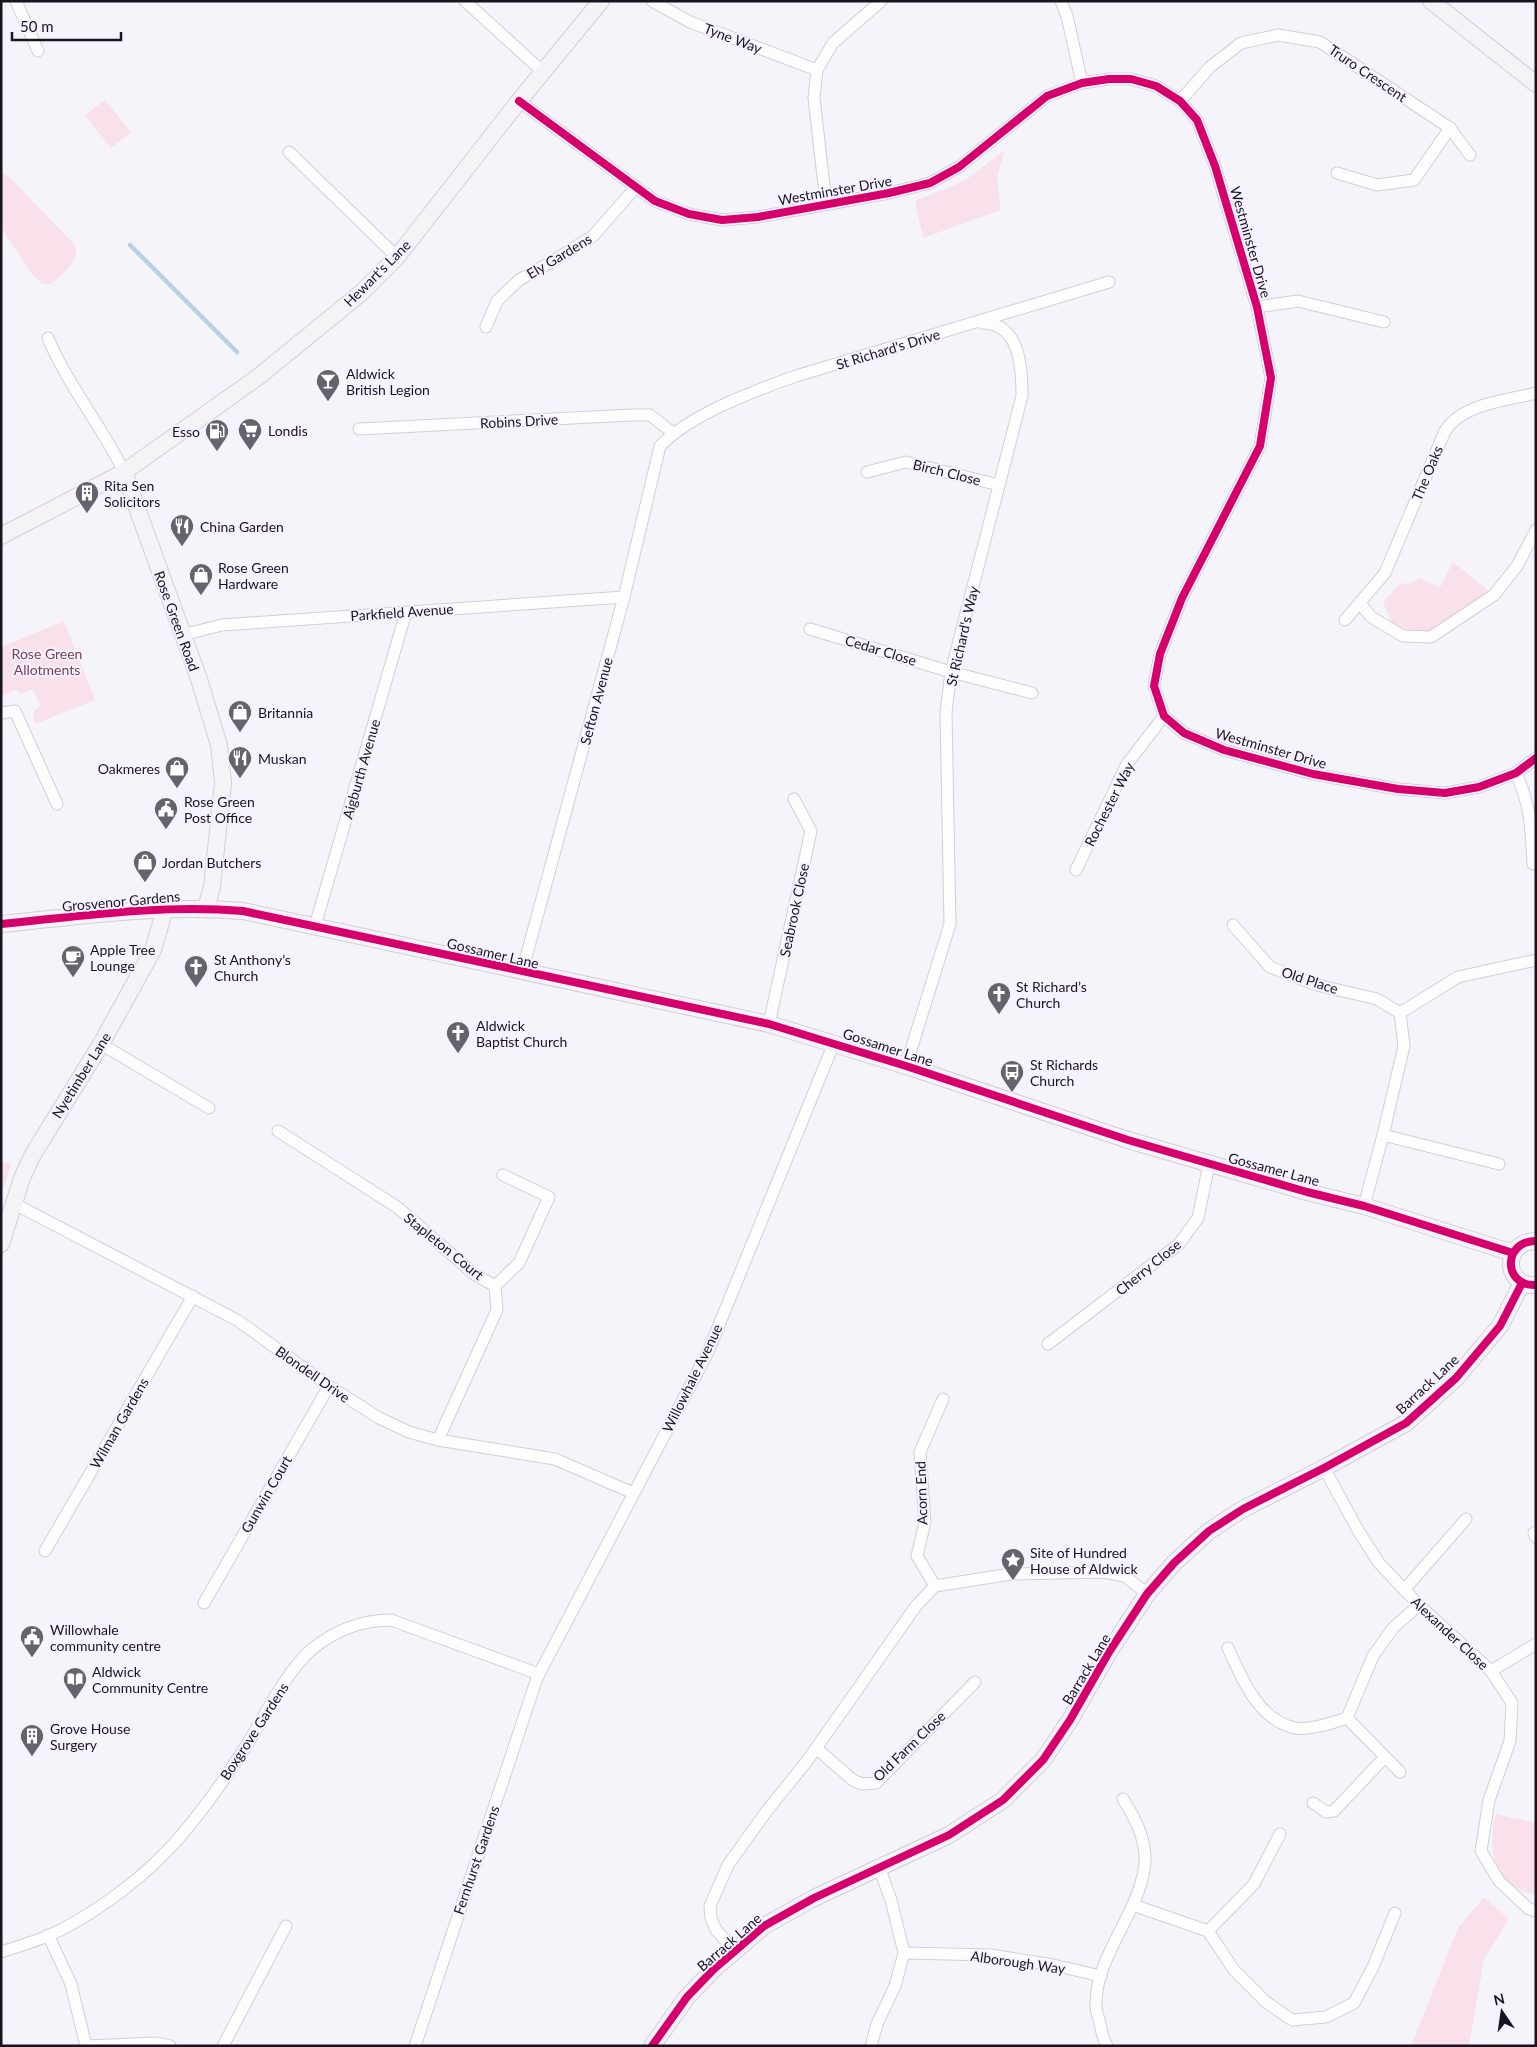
<svg xmlns="http://www.w3.org/2000/svg" width="1537" height="2047" viewBox="0 0 1537 2047" font-family="Lato,sans-serif">
  <style>
    .green { fill: #f8e1ea }
    .lines { fill: none; stroke-linecap: round; stroke-linejoin: round }
    .stream { stroke: #bad1e4; stroke-width: 4.5 }
    .street-casing { stroke: #d1ced7; stroke-width: 13 }
    .secondary-casing { stroke: #d1ced7; stroke-width: 18 }
    .street { stroke: #fefdfe; stroke-width: 11 }
    .secondary { stroke: #f5f3f6; stroke-width: 16 }
    .cycleway-casing { stroke: #f5f1fe; stroke-width: 11 }
    .cycleway { stroke: #d6006c; stroke-width: 8 }
    .labels { text-anchor: middle; dominant-baseline: central; stroke-width: 4; stroke-linejoin: round; paint-order: stroke }
    .street-label { font-size: 14px; fill: #191520; stroke: #f5f1fe }
    .poi-label { font-size: 14px; fill: #191520; stroke: #f5f1fe; text-anchor: start }
    .park-label { font-size: 14px; fill: #7a4356; stroke: #f5f1fe }
  </style>
  <rect width="100%" height="100%" fill="#f6f4fb"/>
  <!-- green -->
  <g class="green">
    <path d="M105,100L131,132L111,148L85,115Z"/>
    <path d="M1005,150L997,177L1001,210L923,238L915,201L964,181Z"/>
    <path d="M2,172L12,180L75,245C80,263 63,272 51,284H43L33,275L1,228Z"/>
    <path d="M1453,562L1490,592L1431,632L1409,630L1392,623L1383,602L1400,584L1411,583L1419,578L1440,587Z"/>
    <path d="M64,621L95,700L35,724L33,713L40,705L33,689L20,694L17,689L1,696V647Z"/>
    <path d="M1,1162L11,1164L1,1195Z"/>
    <path d="M1496,1814L1536,1823V1895C1529,1893 1520,1891 1514,1886C1490,1869 1489,1839 1496,1814Z"/>
    <path d="M1484,1897L1509,1919L1484,1959L1469,2046H1411L1458,1928Z"/>
  </g>
  <g class="lines">
    <!-- stream -->
    <path class="stream" d="M130,245L237,352"/>
    <!-- street casing -->
    <g class="street-casing">
      <g id="street">
        <path d="M16,1L38,51"/>
        <path d="M465,1L543,72"/>
        <path d="M652,1L690,22L817,70"/>
        <path d="M1061,1L1067,16L1082,83"/>
        <path d="M519,101L655,201L689,214L722,220L758,217L889,193L930,183L959,167L1047,96L1082,83L1109,79H1131L1156,86L1180,101L1197,120L1215,166L1257,307L1271,378L1260,446L1182,598L1160,654L1154,686L1164,716L1184,733L1224,750L1313,774L1398,789L1445,793L1479,787L1516,773L1536,758"/>
        <path d="M1180,101L1210,67L1241,43L1278,35L1320,42L1450,128L1470,155"/>
        <path d="M289,152L397,257"/>
        <path d="M1337,173L1377,185L1414,180L1450,128"/>
        <path d="M826,203L814,98L817,70L833,43L881,1"/>
        <path d="M1257,307L1298,301L1384,322"/>
        <path d="M486,327L497,301L519,280L553,261L593,236L636,187"/>
        <path d="M48,338C68,386 102,426 124,472"/>
        <path d="M359,429L632,415H650L673,433"/>
        <path d="M867,472L906,462L999,485"/>
        <path d="M1360,603L1371,617L1403,636L1431,637L1494,595L1517,566L1536,530"/>
        <path d="M1345,620L1385,573L1445,431C1463,403 1506,401 1536,393"/>
        <path d="M810,629L951,672L1032,693"/>
        <path d="M182,635L222,625L624,597"/>
        <path d="M1,713L15,711L57,804"/>
        <path d="M1516,773C1531,807 1531,827 1533,864"/>
        <path d="M1076,870L1127,764L1164,716"/>
        <path d="M1233,925L1270,967L1317,985L1377,999L1400,1013L1404,1046L1383,1135L1364,1206"/>
        <path d="M315,926L406,612"/>
        <path d="M522,972L624,597L660,446C691,414 754,391 796,376L1109,282"/>
        <path d="M1400,1013L1458,977L1536,960"/>
        <path d="M769,1024L811,831L794,799"/>
        <path d="M101,1044L209,1108"/>
        <path d="M906,1066L950,924L946,712L951,672L1022,396C1022,367 1020,323 982,323"/>
        <path d="M278,1131L397,1207L474,1274L495,1286L497,1310L438,1440"/>
        <path d="M1383,1135L1499,1164"/>
        <path d="M13,1203L237,1320L329,1386L379,1418L409,1432L438,1440L555,1459L633,1493"/>
        <path d="M495,1286L519,1263L549,1197L503,1175"/>
        <path d="M1048,1344L1179,1244L1198,1218L1209,1164"/>
        <path d="M1324,1468L1359,1532L1379,1563L1419,1605L1491,1671L1512,1703L1510,1741L1489,1800L1481,1851L1499,1881L1529,1909L1536,1911"/>
        <path d="M1536,1532L1534,1533L1536,1537"/>
        <path d="M45,1551L193,1296"/>
        <path d="M935,1586L917,1556L925,1522L920,1452L943,1399"/>
        <path d="M1404,1590L1466,1519"/>
        <path d="M204,1603L329,1386"/>
        <path d="M1228,1648C1242,1678 1256,1716 1291,1727C1306,1732 1332,1723 1347,1718L1373,1656L1393,1628L1419,1605"/>
        <path d="M1491,1671L1536,1644"/>
        <path d="M1347,1718L1400,1772"/>
        <path d="M816,1748L854,1781L863,1784L876,1783L975,1682"/>
        <path d="M1313,1803L1326,1812L1334,1811L1385,1757"/>
        <path d="M1133,1905L1208,1931L1234,1970L1266,2002L1292,2020L1326,2017L1354,2003L1373,1967L1395,1913"/>
        <path d="M1208,1931L1254,1884L1280,1834"/>
        <path d="M48,1935L71,1984L86,2046"/>
        <path d="M735,1951L716,1930L711,1918L710,1906L728,1865L766,1812L807,1761L916,1606L935,1586L1011,1574L1103,1572L1125,1576L1147,1594"/>
        <path d="M1,1952C17,1947 33,1942 48,1936C88,1918 134,1885 165,1853C198,1819 226,1778 251,1738C267,1711 288,1670 311,1650C334,1631 361,1620 391,1620L539,1674"/>
        <path d="M904,1953L991,1955L1053,1965L1101,1976"/>
        <path d="M87,2046L156,2043L170,2046"/>
        <path d="M223,2046L286,1926"/>
        <path d="M415,2046L537,1678L708,1352L834,1043"/>
        <path d="M871,2046L877,2024L895,1986L904,1953L891,1900L879,1867"/>
        <path d="M1107,2046C1103,2039 1102,2032 1100,2024C1099,2018 1096,2012 1096,2006C1094,1960 1137,1915 1144,1870C1149,1846 1136,1819 1123,1799"/>
      </g>
    </g>
    <!-- secondary casing -->
    <g class="secondary-casing">
      <g id="secondary">
        <path d="M1431,1L1536,84"/>
        <path d="M124,472L199,679L219,745L223,783L212,887L206,908"/>
        <path d="M1,536L124,472L258,377L361,293L397,257L519,101L601,1"/>
        <path d="M1,924C82,916 163,904 243,911L769,1024L906,1066L1128,1140L1307,1192L1364,1206L1513,1253"/>
        <path d="M1536,1241C1502,1241 1503,1287 1536,1285"/>
        <path d="M1,1244L22,1178L32,1156L101,1044L153,950L165,909"/>
        <path d="M652,2046L687,1997L714,1969L764,1926L814,1898L949,1835L1003,1800L1043,1760L1070,1720L1109,1652L1147,1594L1174,1563L1209,1531L1243,1509L1324,1468L1406,1423L1456,1378L1500,1326L1522,1283"/>
      </g>
    </g>
    <!-- street -->
    <use href="#street" class="street"/>
    <!-- secondary -->
    <use href="#secondary" class="secondary"/>
    <!-- cycleway casing -->
    <g class="cycleway-casing">
      <g id="cycleway">
        <path d="M519,101L655,201L689,214L722,220L758,217L889,193L930,183L959,167L1047,96L1082,83L1109,79H1131L1156,86L1180,101L1197,120L1215,166L1257,307L1271,378L1260,446L1182,598L1160,654L1154,686L1164,716L1184,733L1224,750L1313,774L1398,789L1445,793L1479,787L1516,773L1536,758"/>
        <path d="M1,924C82,916 163,904 243,911L769,1024L906,1066L1128,1140L1307,1192L1364,1206L1513,1253"/>
        <path d="M1536,1241C1502,1241 1503,1287 1536,1285"/>
        <path d="M652,2046L687,1997L714,1969L764,1926L814,1898L949,1835L1003,1800L1043,1760L1070,1720L1109,1652L1147,1594L1174,1563L1209,1531L1243,1509L1324,1468L1406,1423L1456,1378L1500,1326L1522,1283"/>
      </g>
    </g>
    <!-- cycleway -->
    <use href="#cycleway" class="cycleway"/>
  </g>
  <!-- icons -->
  <defs>
    <g id="bar-pin" transform="scale(1.25)"><path d="M0 17L-7.5 6A9.5 9.5 0 1 1 7.5 6Z" fill="#66636d" stroke="#f5f1fe"/><path d="M-6-5H6L.8 .8V4.5H3.5V6h-7V4.5H-.8V.8Z" fill="#fff"/></g>
    <g id="supermarket-pin" transform="scale(1.25)"><path d="M0 17L-7.5 6A9.5 9.5 0 1 1 7.5 6Z" fill="#66636d" stroke="#f5f1fe"/><path d="M-6-5.5h2.5l.6 2H6L4.5 2H-2.5L-4.4-4H-6ZM-1.5 3.2a1.3 1.3 0 1 0 .1 0ZM3 3.2a1.3 1.3 0 1 0 .1 0Z" fill="#fff"/></g>
    <g id="fuel-pin" transform="scale(1.25)"><path d="M0 17L-7.5 6A9.5 9.5 0 1 1 7.5 6Z" fill="#66636d" stroke="#f5f1fe"/><path d="M-5.5-6h7V0h2V4h1.3V-2.5L3-4.5l.8-.8L6-3V5H2.5V1h-1V6h-7ZM-4.2-4.7v3.2H.2V-4.7Z" fill="#fff"/></g>
    <g id="building-pin" transform="scale(1.25)"><path d="M0 17L-7.5 6A9.5 9.5 0 1 1 7.5 6Z" fill="#66636d" stroke="#f5f1fe"/><path d="M-4-6H4V6H1V3H-1V6H-4ZM-2.5-4.3h1.7v1.8h-1.7ZM.8-4.3h1.7v1.8H.8ZM-2.5-1h1.7V.8h-1.7ZM.8-1h1.7V.8H.8Z" fill="#fff"/></g>
    <g id="restaurant-pin" transform="scale(1.25)"><path d="M0 17L-7.5 6A9.5 9.5 0 1 1 7.5 6Z" fill="#66636d" stroke="#f5f1fe"/><path d="M-5-6h1v4h1v-4h1v4h1v-4h1v5L-1.5 .5V6h-2V.5L-5-1ZM5-6V6H3V1.5H1.5Q1.5-4 5-6Z" fill="#fff"/></g>
    <g id="shop-pin" transform="scale(1.25)"><path d="M0 17L-7.5 6A9.5 9.5 0 1 1 7.5 6Z" fill="#66636d" stroke="#f5f1fe"/><path d="M-5-2.5h2.3a2.7 3.5 0 0 1 5.4 0H5L5.5 6h-11ZM-1.5-2.5h3a1.5 2.3 0 0 0-3 0Z" fill="#fff"/></g>
    <g id="civic-pin" transform="scale(1.25)"><path d="M0 17L-7.5 6A9.5 9.5 0 1 1 7.5 6Z" fill="#66636d" stroke="#f5f1fe"/><path d="M-.6-6.5H3V-4.5H.6V-3L4-1V1h2V6H-6V1h2V-1L-.6-3ZM-1.2 2.5V6h2.4V2.5Z" fill="#fff"/></g>
    <g id="cafe-pin" transform="scale(1.25)"><path d="M0 17L-7.5 6A9.5 9.5 0 1 1 7.5 6Z" fill="#66636d" stroke="#f5f1fe"/><path d="M-5.5-4.5H6V0H3Q3 3.5 0 3.5H-2.5Q-5.5 3.5-5.5 0ZM3-3.2v2h1.7v-2ZM-6 4.5H4V6H-6Z" fill="#fff"/></g>
    <g id="church-pin" transform="scale(1.25)"><path d="M0 17L-7.5 6A9.5 9.5 0 1 1 7.5 6Z" fill="#66636d" stroke="#f5f1fe"/><path d="M-1.2-6h2.4v3.5h3.3v2.4h-3.3V6h-2.4V-.1h-3.3v-2.4h3.3Z" fill="#fff"/></g>
    <g id="bus-pin" transform="scale(1.25)"><path d="M0 17L-7.5 6A9.5 9.5 0 1 1 7.5 6Z" fill="#66636d" stroke="#f5f1fe"/><path d="M-5-6H5V4H4V6H2V4H-2V6H-4V4H-5ZM-3.5-4V0h7V-4ZM-3.5 1.2v1.5H-2V1.2ZM2 1.2v1.5H3.5V1.2Z" fill="#fff"/></g>
    <g id="sight-pin" transform="scale(1.25)"><path d="M0 17L-7.5 6A9.5 9.5 0 1 1 7.5 6Z" fill="#66636d" stroke="#f5f1fe"/><path d="M0-6L1.8-2.2L6-1.7L2.9 1.2L3.7 5.4L0 3.3L-3.7 5.4L-2.9 1.2L-6-1.7L-1.8-2.2Z" fill="#fff"/></g>
    <g id="library-pin" transform="scale(1.25)"><path d="M0 17L-7.5 6A9.5 9.5 0 1 1 7.5 6Z" fill="#66636d" stroke="#f5f1fe"/><path d="M-6-4Q-3-5.5-.7-3.5V5Q-3 3-6 4ZM6-4Q3-5.5 .7-3.5V5Q3 3 6 4Z" fill="#fff"/></g>
  </defs>
  <g fill-rule="evenodd">
    <use href="#bar-pin" x="328" y="381"/>
    <use href="#supermarket-pin" x="250" y="430"/>
    <use href="#fuel-pin" x="217" y="431"/>
    <use href="#building-pin" x="87" y="493"/>
    <use href="#restaurant-pin" x="182" y="526"/>
    <use href="#shop-pin" x="201" y="575"/>
    <use href="#shop-pin" x="240" y="712"/>
    <use href="#restaurant-pin" x="240" y="758"/>
    <use href="#shop-pin" x="177" y="768"/>
    <use href="#civic-pin" x="166" y="809"/>
    <use href="#shop-pin" x="145" y="862"/>
    <use href="#cafe-pin" x="73" y="957"/>
    <use href="#church-pin" x="196" y="967"/>
    <use href="#church-pin" x="999" y="994"/>
    <use href="#church-pin" x="458" y="1033"/>
    <use href="#bus-pin" x="1012" y="1072"/>
    <use href="#sight-pin" x="1013" y="1560"/>
    <use href="#civic-pin" x="32" y="1637"/>
    <use href="#library-pin" x="75" y="1679"/>
    <use href="#building-pin" x="32" y="1736"/>
  </g>
  <g class="labels">
    <!-- street labels -->
    <g class="street-label">
      <text transform="translate(733 38) rotate(21)">Tyne Way</text>
      <text transform="translate(1368 73) rotate(34)">Truro Crescent</text>
      <text transform="translate(835 190) rotate(-10)">Westminster Drive</text>
      <text transform="translate(1251 242) rotate(74)">Westminster Drive</text>
      <text transform="translate(559 256) rotate(-31)">Ely Gardens</text>
      <text transform="translate(377 273) rotate(-45)">Hewart's Lane</text>
      <text transform="translate(888 349) rotate(-17)">St Richard's Drive</text>
      <text transform="translate(519 421) rotate(-3)">Robins Drive</text>
      <text transform="translate(947 472) rotate(14)">Birch Close</text>
      <text transform="translate(1427 473) rotate(-67)">The Oaks</text>
      <text transform="translate(402 612) rotate(-4)">Parkfield Avenue</text>
      <text transform="translate(177 621) rotate(70)">Rose Green Road</text>
      <text transform="translate(962 636) rotate(-77)">St Richard's Way</text>
      <text transform="translate(881 650) rotate(17)">Cedar Close</text>
      <text transform="translate(596 701) rotate(-75)">Sefton Avenue</text>
      <text transform="translate(1271 748) rotate(16)">Westminster Drive</text>
      <text transform="translate(361 769) rotate(-74)">Aigburth Avenue</text>
      <text transform="translate(1109 804) rotate(-63)">Rochester Way</text>
      <text transform="translate(121 901) rotate(-5)">Grosvenor Gardens</text>
      <text transform="translate(794 910) rotate(-78)">Seabrook Close</text>
      <text transform="translate(493 953) rotate(13)">Gossamer Lane</text>
      <text transform="translate(1310 980) rotate(18)">Old Place</text>
      <text transform="translate(888 1047) rotate(18)">Gossamer Lane</text>
      <text transform="translate(81 1075) rotate(-58)">Nyetimber Lane</text>
      <text transform="translate(1274 1169) rotate(15)">Gossamer Lane</text>
      <text transform="translate(444 1246) rotate(39)">Stapleton Court</text>
      <text transform="translate(1148 1267) rotate(-39)">Cherry Close</text>
      <text transform="translate(313 1374) rotate(35)">Blondell Drive</text>
      <text transform="translate(692 1378) rotate(-64)">Willowhale Avenue</text>
      <text transform="translate(1427 1384) rotate(-43)">Barrack Lane</text>
      <text transform="translate(119 1423) rotate(-60)">Wilman Gardens</text>
      <text transform="translate(921 1493) rotate(-92)">Acorn End</text>
      <text transform="translate(266 1494) rotate(-60)">Gunwin Court</text>
      <text transform="translate(1450 1633) rotate(43)">Alexander Close</text>
      <text transform="translate(1086 1669) rotate(-59)">Barrack Lane</text>
      <text transform="translate(254 1731) rotate(-57)">Boxgrove Gardens</text>
      <text transform="translate(909 1746) rotate(-44)">Old Farm Close</text>
      <text transform="translate(476 1860) rotate(-71)">Fernhurst Gardens</text>
      <text transform="translate(729 1942) rotate(-41)">Barrack Lane</text>
      <text transform="translate(1018 1962) rotate(8)">Alborough Way</text>
    </g>
    <!-- poi labels -->
    <g class="poi-label">
      <text x="346" y="373">Aldwick<tspan x="346" dy="16">British Legion</tspan></text>
      <text x="268" y="430">Londis</text>
      <text x="200" y="431" text-anchor="end">Esso</text>
      <text x="104" y="485">Rita Sen<tspan x="104" dy="16">Solicitors</tspan></text>
      <text x="200" y="526">China Garden</text>
      <text x="218" y="567">Rose Green<tspan x="218" dy="16">Hardware</tspan></text>
      <text x="258" y="712">Britannia</text>
      <text x="258" y="758">Muskan</text>
      <text x="160" y="768" text-anchor="end">Oakmeres</text>
      <text x="184" y="801">Rose Green<tspan x="184" dy="16">Post Office</tspan></text>
      <text x="162" y="862">Jordan Butchers</text>
      <text x="90" y="949">Apple Tree<tspan x="90" dy="16">Lounge</tspan></text>
      <text x="214" y="959">St Anthony’s<tspan x="214" dy="16">Church</tspan></text>
      <text x="1016" y="986">St Richard’s<tspan x="1016" dy="16">Church</tspan></text>
      <text x="476" y="1025">Aldwick<tspan x="476" dy="16">Baptist Church</tspan></text>
      <text x="1030" y="1064">St Richards<tspan x="1030" dy="16">Church</tspan></text>
      <text x="1030" y="1552">Site of Hundred<tspan x="1030" dy="16">House of Aldwick</tspan></text>
      <text x="50" y="1629">Willowhale<tspan x="50" dy="16">community centre</tspan></text>
      <text x="92" y="1671">Aldwick<tspan x="92" dy="16">Community Centre</tspan></text>
      <text x="50" y="1728">Grove House<tspan x="50" dy="16">Surgery</tspan></text>
    </g>
    <!-- park labels -->
    <g class="park-label">
      <text x="47" y="653">Rose Green<tspan x="47" dy="16">Allotments</tspan></text>
    </g>
  </g>
  <!-- border -->
  <rect width="1537" height="2047" fill="none" stroke="#191520" stroke-width="5"/>
  <!-- north arrow -->
  <g transform="translate(1502 2012) rotate(347)" stroke="#f5f1fe" stroke-width="4" paint-order="stroke">
  <path d="M0-4L9 19L0 12L-9 19Z" fill="#191520"/>
  <text y="-8" font-size="14" font-weight="bold" text-anchor="middle" fill="#191520">N</text>
  </g>
  <!-- scale -->
  <path d="M12 32v8h109v-8" fill="none" stroke="#191520" stroke-width="2.5"/>
  <text x="20" y="32" font-size="15" fill="#191520" stroke="#f5f1fe" stroke-width="4" paint-order="stroke">50 m</text>
</svg>
